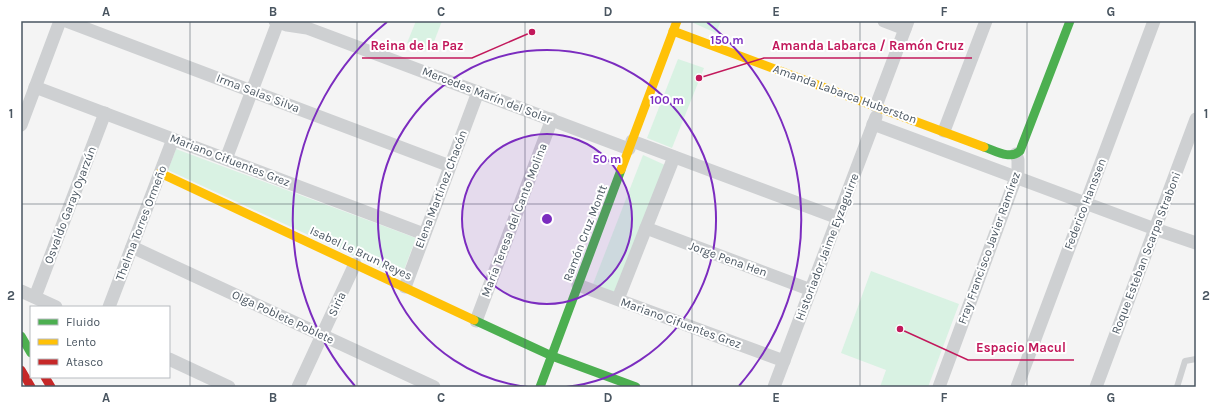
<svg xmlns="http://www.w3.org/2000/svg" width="1217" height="408" viewBox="0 0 1217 408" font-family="Karla,sans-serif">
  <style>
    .green { fill: #d9f2e3 }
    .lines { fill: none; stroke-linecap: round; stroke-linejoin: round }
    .lane { stroke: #ced0d2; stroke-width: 6 }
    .street { stroke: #ced0d2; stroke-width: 13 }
    .fast { stroke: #4caf50; stroke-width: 9 }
    .slow { stroke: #ffc107; stroke-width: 9 }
    .jam { stroke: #c62828; stroke-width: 9 }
    .grid { fill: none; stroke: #4a5661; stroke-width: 1; stroke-opacity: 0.55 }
    .ring { fill: none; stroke: #7b2cbf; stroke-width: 2 }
    .labels { text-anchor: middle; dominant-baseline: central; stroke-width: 4; stroke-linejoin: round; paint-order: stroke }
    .street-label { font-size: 12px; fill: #4a5661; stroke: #fff }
    .centre { fill: #7b2cbf; stroke: #fff; stroke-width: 2 }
    .ring-label { font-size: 12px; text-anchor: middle; font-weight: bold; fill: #7b2cbf; stroke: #fff; stroke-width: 4; stroke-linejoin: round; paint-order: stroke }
    .leader { fill: none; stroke: #c2185b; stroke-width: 1.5 }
    .callout-dot { fill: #c2185b; stroke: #fff; stroke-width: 1.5 }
    .callout-label { font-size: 13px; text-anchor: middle; font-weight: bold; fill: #c2185b; stroke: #fff; stroke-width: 4; stroke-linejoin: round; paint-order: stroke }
    .neatline { fill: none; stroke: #4a5661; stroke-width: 1.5 }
    .grid-label { font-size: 13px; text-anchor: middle; font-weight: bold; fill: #4a5661 }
  </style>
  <rect width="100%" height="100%" fill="#f4f4f4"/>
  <!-- green -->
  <g class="green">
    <path d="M416,21H442L430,52L407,43Z"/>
    <path d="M689,21H721L716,33Z"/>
    <path d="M678,59L704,68L672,148L647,138Z"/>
    <path d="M176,149L416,238L401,278L168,170Z"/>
    <path d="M643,155L665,165L616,294L593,284Z"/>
    <path d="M871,271L959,304L928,387H880L886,370L841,353Z"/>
  </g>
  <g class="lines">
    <!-- lane -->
    <path class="lane" d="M1177,387L1185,361L1196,359"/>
    <!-- street -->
    <g class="street">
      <path d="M66,21L450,166"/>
      <path d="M275,21L287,25L307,28L629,149"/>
      <path d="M884,21L905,29"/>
      <path d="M35,87L424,234"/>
      <path d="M876,106L908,21"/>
      <path d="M873,124L1155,229L1196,243"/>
      <path d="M21,125L60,21"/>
      <path d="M944,131L986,21"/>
      <path d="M632,141L838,218"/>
      <path d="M226,159L278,22"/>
      <path d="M646,228L811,290"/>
      <path d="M132,247L434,387"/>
      <path d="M578,285L784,361"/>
      <path d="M405,287L478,92"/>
      <path d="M21,291L56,307"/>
      <path d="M35,297L105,113"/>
      <path d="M618,299L674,157"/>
      <path d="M109,307L173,139"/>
      <path d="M476,321L552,119"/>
      <path d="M169,359L229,387"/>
      <path d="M298,387L355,264"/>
      <path d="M774,387L876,117"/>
      <path d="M939,387L1018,172V160L1016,154"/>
      <path d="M1017,387L1154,21"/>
      <path d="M1096,387L1196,119"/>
    </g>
    <!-- fast -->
    <g class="fast">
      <path d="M984,147C996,151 1010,160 1020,151L1070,21"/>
      <path d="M474,320L552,356L636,387"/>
      <path d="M21,336L31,353"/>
      <path d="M540,387L621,170"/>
    </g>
    <!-- slow -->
    <g class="slow">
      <path d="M673,31L984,147"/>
      <path d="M621,170L677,21"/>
      <path d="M160,173L474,320"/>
    </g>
    <!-- jam -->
    <g class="jam">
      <path d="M21,370L31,387"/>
      <path d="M45,377L51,387"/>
    </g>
  </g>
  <!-- grid -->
  <path class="grid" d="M190,21V387M357,21V387M525,21V387M692,21V387M860,21V387M1027,21V387M21,204H1196"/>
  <!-- distance rings -->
  <circle cx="547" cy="219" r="85" fill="#7b2cbf" fill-opacity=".12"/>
  <g class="ring">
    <circle cx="547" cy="219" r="85"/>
    <path d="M528 387A169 169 0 1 1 566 387"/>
    <path d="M355 386A254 254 0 0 1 387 22M707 22A254 254 0 0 1 739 386"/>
  </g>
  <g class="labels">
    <!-- street labels -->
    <g class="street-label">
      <text transform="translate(258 93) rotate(21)">Irma Salas Silva</text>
      <text transform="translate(845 94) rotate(20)">Amanda Labarca Huberston</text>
      <text transform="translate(487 95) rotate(21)">Mercedes Marín del Solar</text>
      <text transform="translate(230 160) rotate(21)">Mariano Cifuentes Grez</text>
      <text transform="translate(441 189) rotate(-69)">Elena Martínez Chacón</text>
      <text transform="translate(1085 204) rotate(-69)">Federico Hanssen</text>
      <text transform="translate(70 205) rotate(-69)">Osvaldo Garay Oyarzún</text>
      <text transform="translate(514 220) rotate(-69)">María Teresa del Canto Molina</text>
      <text transform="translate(141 223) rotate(-69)">Thelma Torres Ormeño</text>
      <text transform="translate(585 233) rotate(-69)">Ramón Cruz Montt</text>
      <text transform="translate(827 247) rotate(-69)">Historiador Jaime Eyzaguirre</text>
      <text transform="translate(989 248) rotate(-70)">Fray Francisco Javier Ramírez</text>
      <text transform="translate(361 253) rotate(25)">Isabel Le Brun Reyes</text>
      <text transform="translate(1146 253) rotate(-69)">Roque Esteban Scarpa Straboni</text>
      <text transform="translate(728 259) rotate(20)">Jorge Pena Hen</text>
      <text transform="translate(337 304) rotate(-65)">Siria</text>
      <text transform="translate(283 317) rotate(25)">Olga Poblete Poblete</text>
      <text transform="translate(681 323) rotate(20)">Mariano Cifuentes Grez</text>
    </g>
  </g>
  <circle cx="547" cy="219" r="6" class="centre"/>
  <g class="ring-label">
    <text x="727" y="44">150 m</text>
    <text x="667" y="104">100 m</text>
    <text x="607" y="163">50 m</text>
  </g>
  <!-- callouts -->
  <path class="leader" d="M699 78L764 58H972M532 32L472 58H362M900 329L968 360H1074"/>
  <g class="callout-dot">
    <circle cx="699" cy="78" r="4"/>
    <circle cx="532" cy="32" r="4"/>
    <circle cx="900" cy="329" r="4"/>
  </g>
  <g class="callout-label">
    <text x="868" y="50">Amanda Labarca / Ramón Cruz</text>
    <text x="417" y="50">Reina de la Paz</text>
    <text x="1021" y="352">Espacio Macul</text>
  </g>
  <!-- border -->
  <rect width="1217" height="408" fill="none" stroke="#ffffff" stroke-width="44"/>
  <!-- legend -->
  <rect x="30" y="306" width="140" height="72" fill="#ffffff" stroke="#b7bbc0"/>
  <rect x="38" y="319" width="20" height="6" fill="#4caf50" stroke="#b7bbc0"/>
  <text x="66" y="326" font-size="12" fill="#4a5661">Fluido</text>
  <rect x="38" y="339" width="20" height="6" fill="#ffc107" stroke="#b7bbc0"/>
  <text x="66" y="346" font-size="12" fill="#4a5661">Lento</text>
  <rect x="38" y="359" width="20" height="6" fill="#c62828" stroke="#b7bbc0"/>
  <text x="66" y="366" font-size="12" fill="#4a5661">Atasco</text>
  <rect x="22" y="22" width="1173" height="364" class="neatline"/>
  <g class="grid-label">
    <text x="106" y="16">A</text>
    <text x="273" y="16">B</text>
    <text x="441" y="16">C</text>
    <text x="608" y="16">D</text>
    <text x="776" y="16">E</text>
    <text x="944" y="16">F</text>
    <text x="1111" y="16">G</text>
    <text x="11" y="118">1</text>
    <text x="1206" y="118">1</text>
    <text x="11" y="300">2</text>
    <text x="1206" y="300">2</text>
    <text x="106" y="402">A</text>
    <text x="273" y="402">B</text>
    <text x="441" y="402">C</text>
    <text x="608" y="402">D</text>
    <text x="776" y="402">E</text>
    <text x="944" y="402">F</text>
    <text x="1111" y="402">G</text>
  </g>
</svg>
